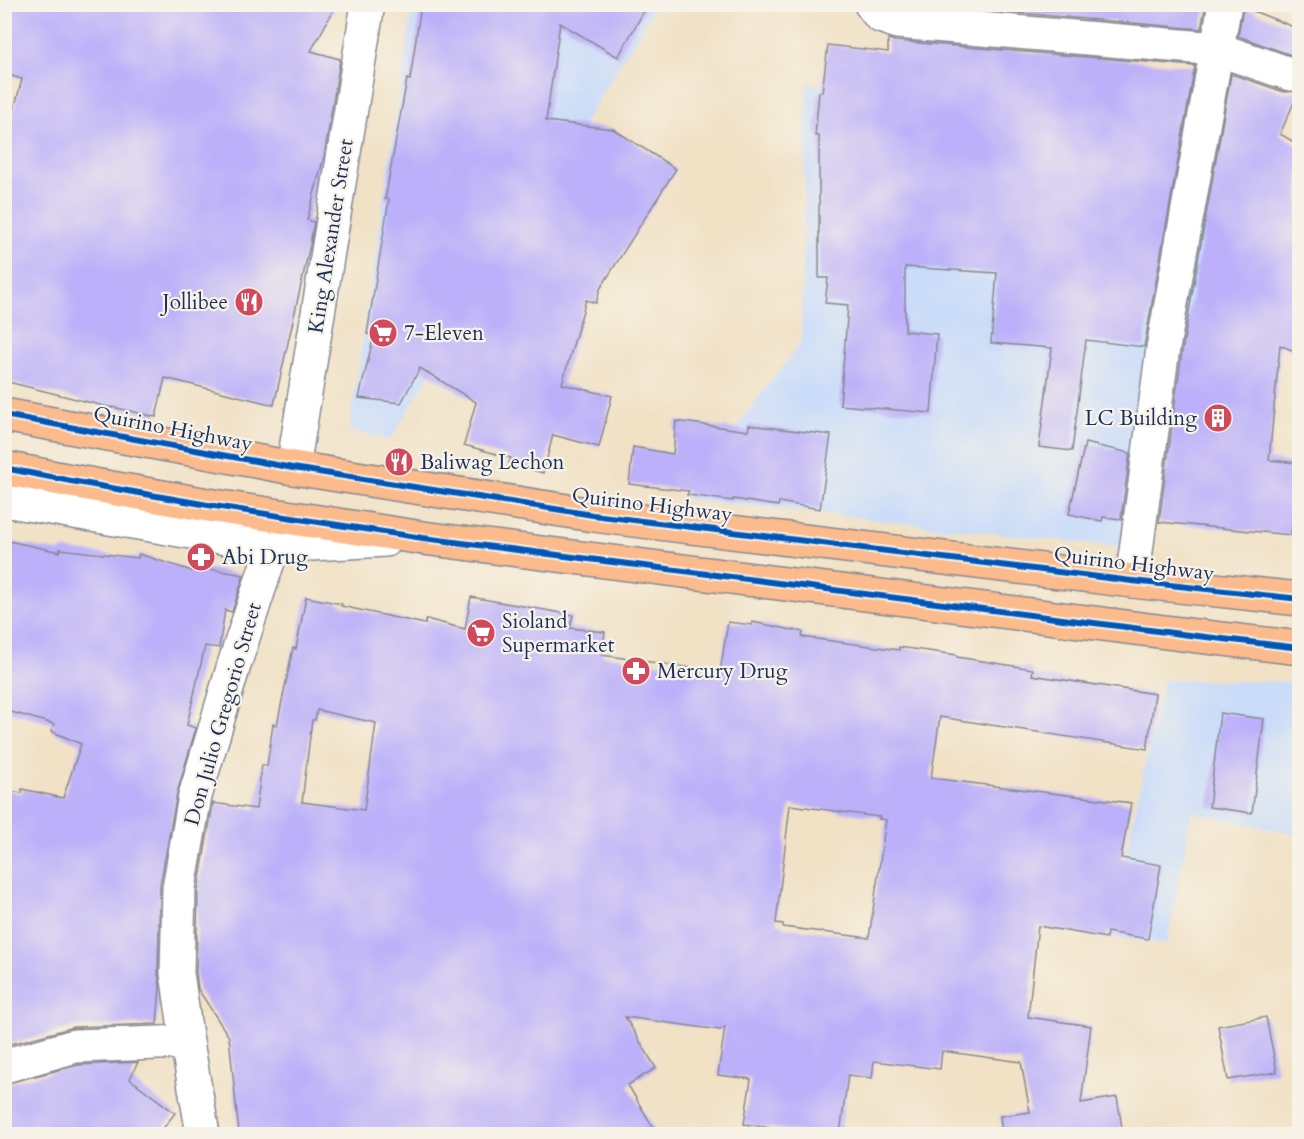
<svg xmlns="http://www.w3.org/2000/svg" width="1304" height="1139" viewBox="0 0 1304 1139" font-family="Cardo,serif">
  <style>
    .built { fill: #cadcf9 }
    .building { fill: #bbb0f9; fill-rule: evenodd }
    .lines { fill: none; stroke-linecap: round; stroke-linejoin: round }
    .minor-casing { stroke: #868892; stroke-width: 36 }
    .major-casing { stroke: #868892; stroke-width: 36 }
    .minor { stroke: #fff; stroke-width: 33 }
    .major { stroke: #fbbb8c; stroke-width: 33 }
    .cycleway-casing { stroke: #f7f3e8; stroke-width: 10 }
    .cycleway { stroke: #0057b8; stroke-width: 6 }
    .labels { text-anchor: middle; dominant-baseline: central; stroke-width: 4.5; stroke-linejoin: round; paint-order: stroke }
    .street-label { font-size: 21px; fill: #1b2f5e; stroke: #f7f3e8 }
    .poi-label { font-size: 21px; fill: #1b2f5e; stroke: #f7f3e8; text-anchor: start }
  </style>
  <rect width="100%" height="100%" fill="#f7f3e8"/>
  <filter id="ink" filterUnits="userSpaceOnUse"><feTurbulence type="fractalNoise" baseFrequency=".0167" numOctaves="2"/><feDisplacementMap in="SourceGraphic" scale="12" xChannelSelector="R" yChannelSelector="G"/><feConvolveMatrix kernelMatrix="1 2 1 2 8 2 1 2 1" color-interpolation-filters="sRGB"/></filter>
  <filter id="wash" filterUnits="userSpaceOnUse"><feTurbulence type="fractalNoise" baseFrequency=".008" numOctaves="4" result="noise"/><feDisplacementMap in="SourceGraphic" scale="24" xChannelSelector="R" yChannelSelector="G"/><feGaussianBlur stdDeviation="1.35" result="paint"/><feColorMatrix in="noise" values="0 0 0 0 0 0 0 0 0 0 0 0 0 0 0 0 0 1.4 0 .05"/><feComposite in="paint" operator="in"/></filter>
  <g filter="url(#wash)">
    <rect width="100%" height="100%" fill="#f1e1c5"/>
    <!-- built -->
    <g class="built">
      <path d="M413,5H656L390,440L349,430Z"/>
      <path d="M807,83L1227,116L1184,358L1151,356L1127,548L682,498L801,342Z"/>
      <path d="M1163,680L1299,682V835L1192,812L1167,944L1108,937Z"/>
    </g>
    <g id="blocks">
      <!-- building -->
      <g class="building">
        <path d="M4,4H337L311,51L340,59L324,157L307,220L314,222L310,245L274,405L165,378L156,417L112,407V408L4,381V149L22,79L4,74Z"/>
        <path d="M421,4H648L618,57L560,23L546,121L613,129L676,169L600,289L596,303L586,300L562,384L612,396L599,447L553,435L543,473L509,463L511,458L464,445L476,402L420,368L401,403L359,398L374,335L367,334L389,199H385L407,79L410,80Z"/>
        <path d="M913,4H1206L1201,29Z"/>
        <path d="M1243,7L1299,29V54L1291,55L1238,36Z"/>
        <path d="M888,39L895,41L1195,66L1144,347L1086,340L1072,451L1039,447L1052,348L991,343L997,273L905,267V331L937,334L931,413L840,405L848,305L825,303L828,278H819V136H815L819,92H822L828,45L888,52Z"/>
        <path d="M1231,74L1284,92L1299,91L1280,134L1299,145V353L1280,345L1269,460L1298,463L1291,535L1159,522L1182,351Z"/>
        <path d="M676,421L748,431L749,425L831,435L820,509L779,502L778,506L733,499V501L687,495L689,491L629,484L633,447L673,454Z"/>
        <path d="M1085,443L1130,453L1121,519L1103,517L1102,521L1069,514Z"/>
        <path d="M4,540L60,552V549L138,558L139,554L192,571L193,566L244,575L232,612L225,610L219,648L205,646L187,725L196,728L177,793L160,885L158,973L160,987L157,1024L74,1027L4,1046V790L22,793V789L63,798L81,744L51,731L54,724L4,710Z"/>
        <path d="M306,597L342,604L341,606L425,624L426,619L465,629L471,597L573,615L570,628L605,632L602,655L720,672L728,622L752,625V622L803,632L802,637L899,650V647L957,655V657L1033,669L1032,675L1155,694L1147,749L940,717L931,778L1131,803L1121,858L1161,865L1148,939L1107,932L1106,938L1038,926L1028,1017L1091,1026L1081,1103L1117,1097L1123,1134H1002L1000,1116L1030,1112L1021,1062L942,1051L940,1069L874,1061L872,1078L848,1075L840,1134H815L744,1124L751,1079L718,1075L725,1027L720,1030L625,1017L656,1068L628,1085L657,1134H239L229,1037L198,989L196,972L198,890L213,803L256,809L262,765L267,766L273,724L277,725L293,648L296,649ZM317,710L376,723L364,810L302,802L312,720H315ZM790,805L880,817L879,819L886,820L869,938L783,927V924L776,923Z"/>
        <path d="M1220,713L1264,719L1252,813L1209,807Z"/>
        <path d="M1266,1017L1277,1072L1228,1080L1218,1026Z"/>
        <path d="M138,1062L130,1079L175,1113L159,1134H4V1084L78,1065Z"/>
      </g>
    </g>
  </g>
  <g filter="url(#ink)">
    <use href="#blocks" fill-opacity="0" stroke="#868892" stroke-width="1.5"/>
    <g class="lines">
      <!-- minor casing -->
      <g class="minor-casing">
        <g id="minor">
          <path d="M871,4L880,16L897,22L1217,49L1290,74L1300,72"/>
          <path d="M293,468L368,4"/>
          <path d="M4,500L273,546L386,540"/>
          <path d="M1132,581L1163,348L1225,4"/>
          <path d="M4,1066L75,1046L187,1042"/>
          <path d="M203,1134L187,1042L177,973L179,888L195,796L234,665L273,546"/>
        </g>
      </g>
      <!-- major casing -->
      <g class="major-casing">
        <g id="major">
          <path d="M4,415L293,468L593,515L1132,581L1300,599"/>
          <path d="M4,468L71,481L208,505L423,538L1197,636L1300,648"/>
        </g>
      </g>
      <!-- minor -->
      <use href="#minor" class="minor"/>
      <!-- major -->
      <use href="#major" class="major"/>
      <!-- cycleway casing -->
      <g class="cycleway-casing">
        <g id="cycleway">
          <path d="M4,415L293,468L593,515L1132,581L1300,599"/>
          <path d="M4,468L71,481L208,505L423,538L1197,636L1300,648"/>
        </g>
      </g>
      <!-- cycleway -->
      <use href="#cycleway" class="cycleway"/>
    </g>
  </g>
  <!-- icons -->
  <defs>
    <g id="restaurant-disc" transform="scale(1.5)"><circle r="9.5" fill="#d1495b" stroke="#f7f3e8"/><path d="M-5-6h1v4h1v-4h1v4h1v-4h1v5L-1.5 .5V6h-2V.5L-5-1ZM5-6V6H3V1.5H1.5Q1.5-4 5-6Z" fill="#fff"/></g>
    <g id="supermarket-disc" transform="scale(1.5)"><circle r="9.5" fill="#d1495b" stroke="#f7f3e8"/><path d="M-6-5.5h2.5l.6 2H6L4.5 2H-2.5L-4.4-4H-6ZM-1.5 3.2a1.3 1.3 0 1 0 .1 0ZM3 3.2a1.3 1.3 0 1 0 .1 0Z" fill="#fff"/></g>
    <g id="building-disc" transform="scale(1.5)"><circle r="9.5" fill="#d1495b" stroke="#f7f3e8"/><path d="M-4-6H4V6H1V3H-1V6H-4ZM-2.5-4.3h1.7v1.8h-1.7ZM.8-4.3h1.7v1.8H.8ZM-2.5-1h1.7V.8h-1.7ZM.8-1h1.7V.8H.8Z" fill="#fff"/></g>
    <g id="pharmacy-disc" transform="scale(1.5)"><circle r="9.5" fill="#d1495b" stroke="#f7f3e8"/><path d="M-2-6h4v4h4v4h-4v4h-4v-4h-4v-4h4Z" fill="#fff"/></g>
  </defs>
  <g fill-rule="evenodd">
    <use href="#restaurant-disc" x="249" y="302"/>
    <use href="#supermarket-disc" x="383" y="333"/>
    <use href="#building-disc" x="1218" y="418"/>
    <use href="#restaurant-disc" x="399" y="462"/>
    <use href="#pharmacy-disc" x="201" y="557"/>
    <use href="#supermarket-disc" x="481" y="633"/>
    <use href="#pharmacy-disc" x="636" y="671"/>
  </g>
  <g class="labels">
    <!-- street labels -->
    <g class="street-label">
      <text transform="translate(331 236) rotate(-81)">King Alexander Street</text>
      <text transform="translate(173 429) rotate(11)">Quirino Highway</text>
      <text transform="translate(652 505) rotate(7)">Quirino Highway</text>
      <text transform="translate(1134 564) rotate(7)">Quirino Highway</text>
      <text transform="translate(223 714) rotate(-74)">Don Julio Gregorio Street</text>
    </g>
    <!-- poi labels -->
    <g class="poi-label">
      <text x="228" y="302" text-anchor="end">Jollibee</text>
      <text x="404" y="333">7-Eleven</text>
      <text x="1197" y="418" text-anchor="end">LC Building</text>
      <text x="420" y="462">Baliwag Lechon</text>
      <text x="222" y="557">Abi Drug</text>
      <text x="502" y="621">Sioland<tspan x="502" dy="24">Supermarket</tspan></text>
      <text x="657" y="671">Mercury Drug</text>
    </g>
  </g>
  <!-- margin -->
  <rect width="1304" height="1139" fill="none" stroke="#f7f3e8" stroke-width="24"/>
</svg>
